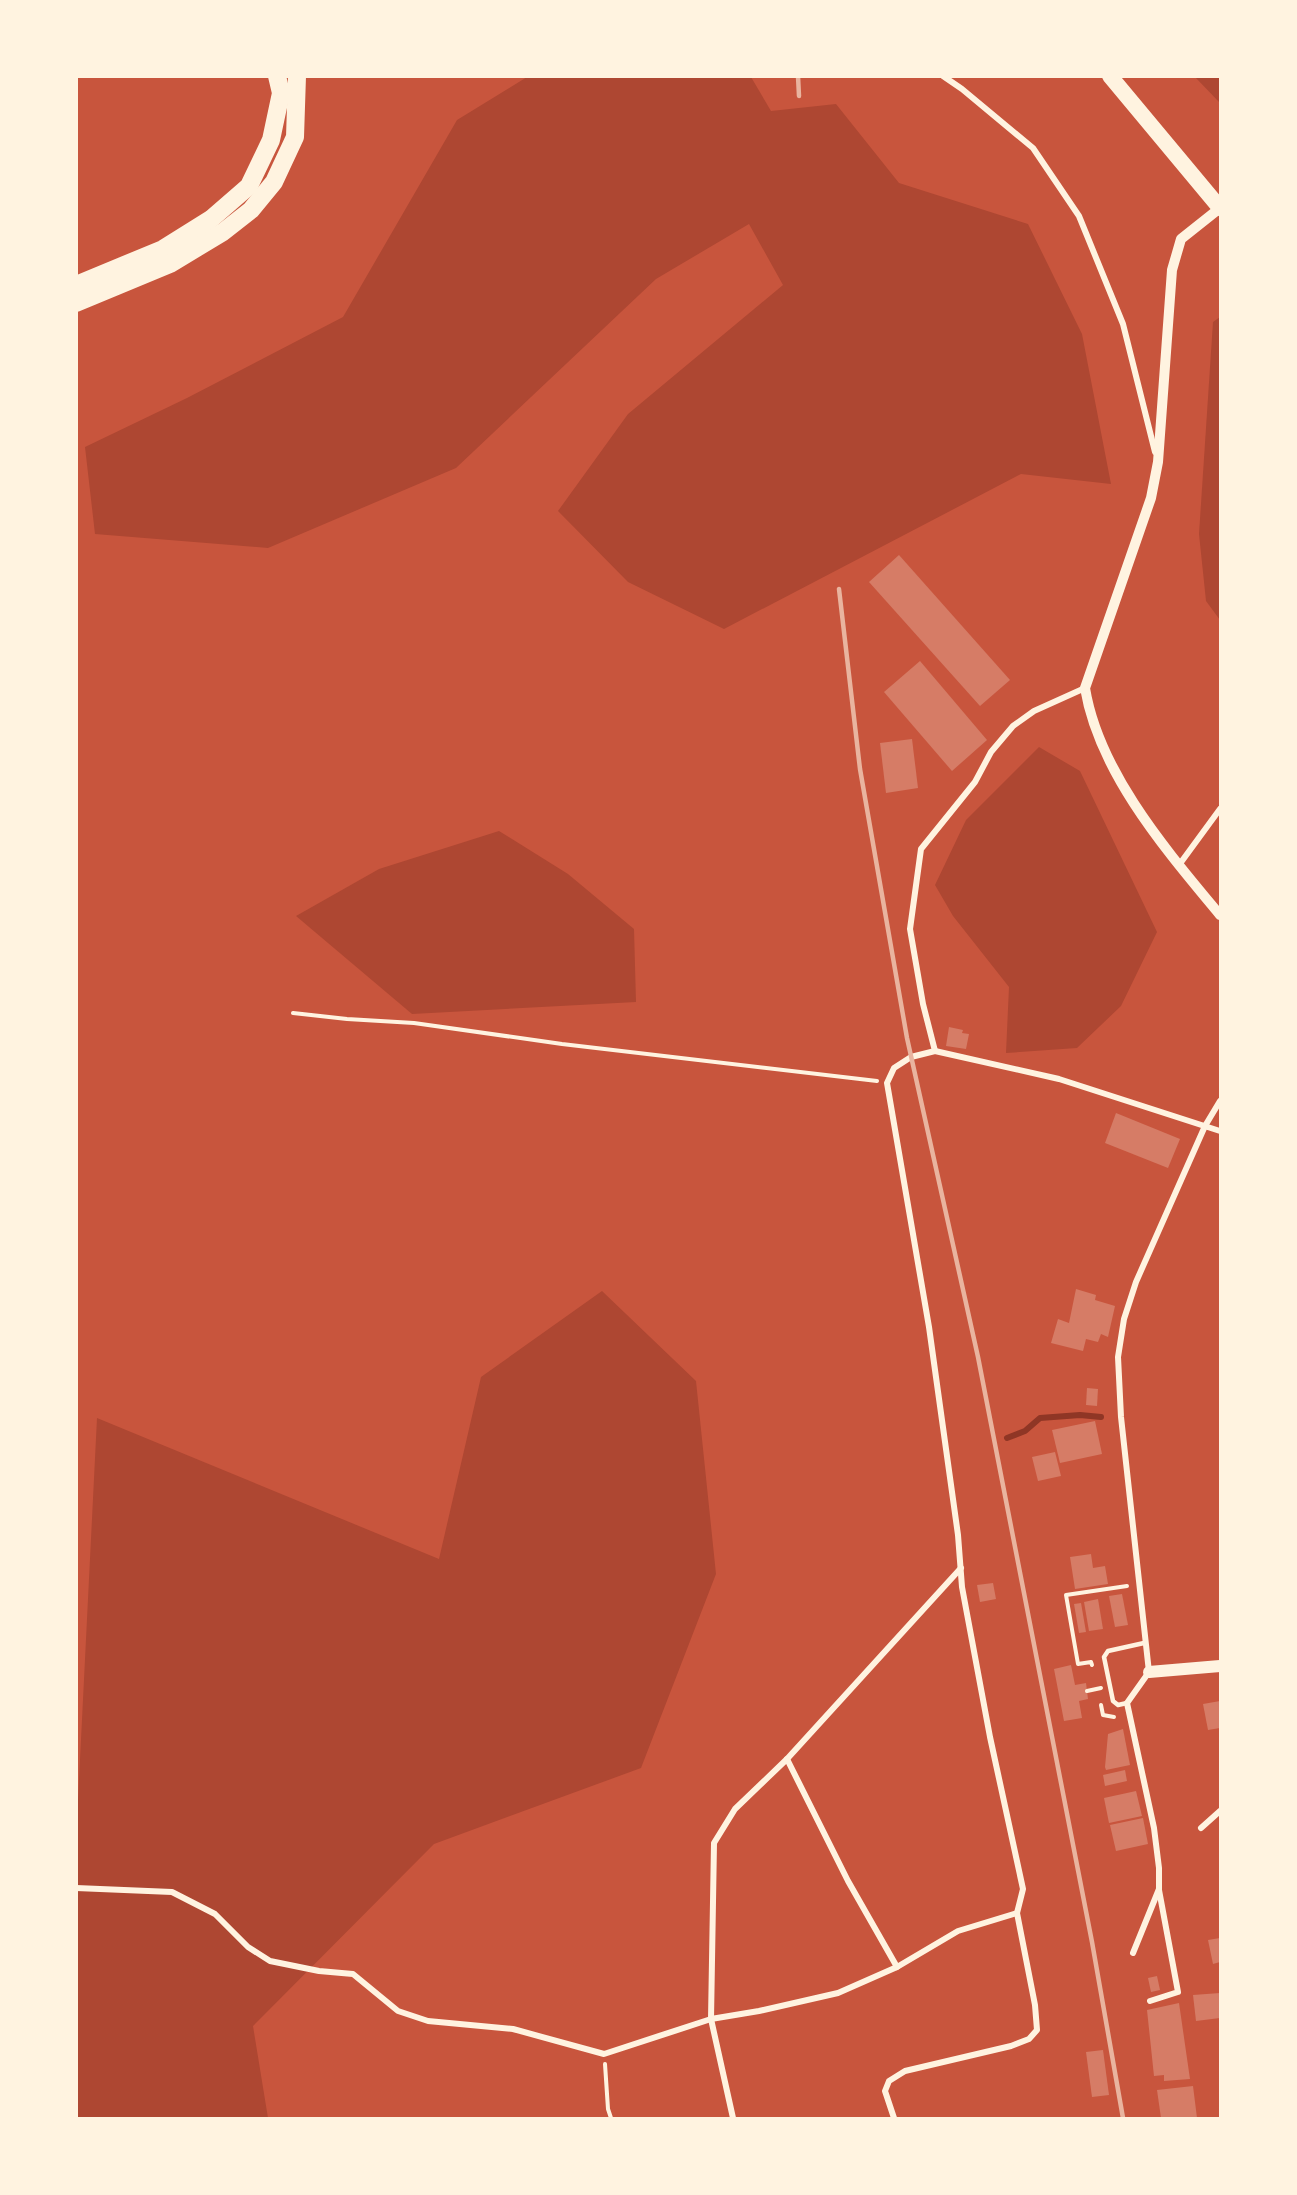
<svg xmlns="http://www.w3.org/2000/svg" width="1297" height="2195" viewBox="0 0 1297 2195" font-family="'Work Sans',sans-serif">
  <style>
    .green { fill: #ae4732 }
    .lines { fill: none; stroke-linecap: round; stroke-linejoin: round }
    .stream { stroke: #8f3625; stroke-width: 6 }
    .building { fill: #d67c66 }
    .path { stroke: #fff3e0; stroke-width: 4 }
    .service { stroke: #fff3e0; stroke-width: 4.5 }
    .minor { stroke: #fff3e0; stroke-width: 6 }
    .tertiary { stroke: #fff3e0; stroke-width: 10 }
    .secondary { stroke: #fff3e0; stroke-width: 12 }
    .trunk { stroke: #fff3e0; stroke-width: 16 }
    .motorway { stroke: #fff3e0; stroke-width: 18 }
    .rail { stroke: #e9b49f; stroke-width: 4.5 }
  </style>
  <rect width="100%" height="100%" fill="#c8553d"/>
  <!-- green -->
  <g class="green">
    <path d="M751,77L771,111L836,104L899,183L1028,224L1082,334L1111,484L1021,474L724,629L628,582L558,511L628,414L783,285L749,224L656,279L456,468L268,548L95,534L85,447L187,398L343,317L457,120L527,77Z"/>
    <path d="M1195,77H1220V103Z"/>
    <path d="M1220,317V620L1206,601L1199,534L1213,322Z"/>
    <path d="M1039,747L1080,771L1157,932L1121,1006L1077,1048L1006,1053L1009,987L953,916L935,885L966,820Z"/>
    <path d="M499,831L568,874L634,929L636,1002L412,1014L296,916L379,869Z"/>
    <path d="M602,1291L696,1381L716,1574L641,1768L434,1844L253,2026L268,2118H77V1820L97,1418L439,1559L481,1377Z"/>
  </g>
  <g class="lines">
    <!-- stream -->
    <path class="stream" d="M1007,1438L1025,1431L1040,1418L1080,1415L1101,1417"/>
  </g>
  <!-- building -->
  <g class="building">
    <path d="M899,555L1010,680L980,706L869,582Z"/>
    <path d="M920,661L987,740L952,771L884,692Z"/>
    <path d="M912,739L918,788L886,793L880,743Z"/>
    <path d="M949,1027L963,1030L962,1033L969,1034L966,1049L946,1046Z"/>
    <path d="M1116,1113L1180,1139L1168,1168L1105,1143Z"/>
    <path d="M1076,1289L1096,1295L1095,1300L1115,1306L1108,1337L1101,1334L1098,1342L1086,1339L1083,1351L1051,1343L1058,1319L1069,1323Z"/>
    <path d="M1087,1388L1098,1389L1097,1406L1086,1405Z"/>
    <path d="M1095,1421L1102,1454L1060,1463L1052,1430Z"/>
    <path d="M1055,1452L1061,1476L1038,1481L1032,1457Z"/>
    <path d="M1091,1554L1093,1568L1105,1566L1108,1584L1075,1589L1070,1557Z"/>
    <path d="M993,1583L996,1599L980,1602L977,1585Z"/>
    <path d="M1122,1594L1128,1625L1115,1627L1109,1596Z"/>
    <path d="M1098,1599L1103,1629L1089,1631L1084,1602Z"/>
    <path d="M1081,1603L1086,1632L1079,1633L1074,1604Z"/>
    <path d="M1071,1665L1075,1685L1086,1683L1088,1699L1079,1701L1082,1718L1064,1721L1054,1669Z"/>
    <path d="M1220,1701V1728L1208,1730L1203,1704Z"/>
    <path d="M1123,1729L1130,1765L1106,1770L1105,1767L1108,1734Z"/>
    <path d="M1125,1770L1127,1781L1105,1786L1103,1775Z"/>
    <path d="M1136,1791L1142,1816L1109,1823L1104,1798Z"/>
    <path d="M1143,1818L1148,1844L1116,1851L1110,1825Z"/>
    <path d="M1220,1938V1962L1213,1964L1208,1940Z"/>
    <path d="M1157,1976L1160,1990L1151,1992L1148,1978Z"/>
    <path d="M1220,1993V2018L1196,2021L1193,1995Z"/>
    <path d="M1179,2003L1190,2079L1164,2081V2075L1154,2076L1147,2010Z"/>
    <path d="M1103,2050L1109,2095L1092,2097L1086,2052Z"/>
    <path d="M1193,2086L1197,2118H1161L1157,2090Z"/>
  </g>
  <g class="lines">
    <!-- path -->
    <g class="path">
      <path d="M293,1013L347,1019L414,1023L562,1044L877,1081"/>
      <path d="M1092,1665L1091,1662L1078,1664L1066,1595L1127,1586"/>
      <path d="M1087,1691L1101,1688"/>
      <path d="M1101,1705L1103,1715L1114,1717"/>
      <path d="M605,2064L608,2109L611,2118"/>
    </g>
    <!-- service -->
    <path class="service" d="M1127,1703L1118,1705L1113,1701L1104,1657L1108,1651L1144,1643"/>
    <!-- minor -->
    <g class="minor">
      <path d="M943,76L962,89L1033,148L1079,216L1123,324L1155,452"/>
      <path d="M1179,865L1220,809"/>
      <path d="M935,1051L923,1004L910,929L921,849L975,782L991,752L1013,726L1034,711L1085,688"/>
      <path d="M787,1759L848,1881L897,1967"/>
      <path d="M1201,1828L1220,1811"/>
      <path d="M76,1888L172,1892L215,1914L248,1947L270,1961L319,1971L353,1974L398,2011L428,2021L513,2029L604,2054L711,2019L759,2011L838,1993L897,1967L958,1931L1017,1913"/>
      <path d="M1133,1953L1159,1889V1868L1154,1828L1127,1703L1149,1672L1121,1417L1118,1357L1124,1319L1136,1282L1205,1126L1220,1101"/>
      <path d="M1150,2001L1178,1992L1159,1890"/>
      <path d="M733,2118L711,2019L714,1843L735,1809L787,1759L961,1568"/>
      <path d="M894,2118L885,2091L889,2081L905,2071L1011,2046L1029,2039L1037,2030L1035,2005L1017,1913L1023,1889L990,1737L962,1587L958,1535L929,1327L887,1083L894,1068L911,1057L935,1051L1059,1079L1220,1131"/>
    </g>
    <!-- tertiary -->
    <path class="tertiary" d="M1220,208L1181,239L1172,270L1158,462L1151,498L1085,688C1099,773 1167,851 1220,915"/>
    <!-- secondary -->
    <path class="secondary" d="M1149,1672L1220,1666"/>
    <!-- trunk -->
    <path class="trunk" d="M1110,76L1220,208"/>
    <!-- motorway -->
    <g class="motorway">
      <path d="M76,285L163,249L211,219L249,186L271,140L281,93L277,76"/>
      <path d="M76,303L170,264L223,232L251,210L274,182L295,137L297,76"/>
    </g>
    <!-- rail -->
    <g class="rail">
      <path d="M798,76L799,96"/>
      <path d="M839,589L860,769L907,1038L978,1357L1092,1942L1123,2118"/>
    </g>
  </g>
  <!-- border -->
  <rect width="1297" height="2195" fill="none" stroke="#fff3e0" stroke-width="156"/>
</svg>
